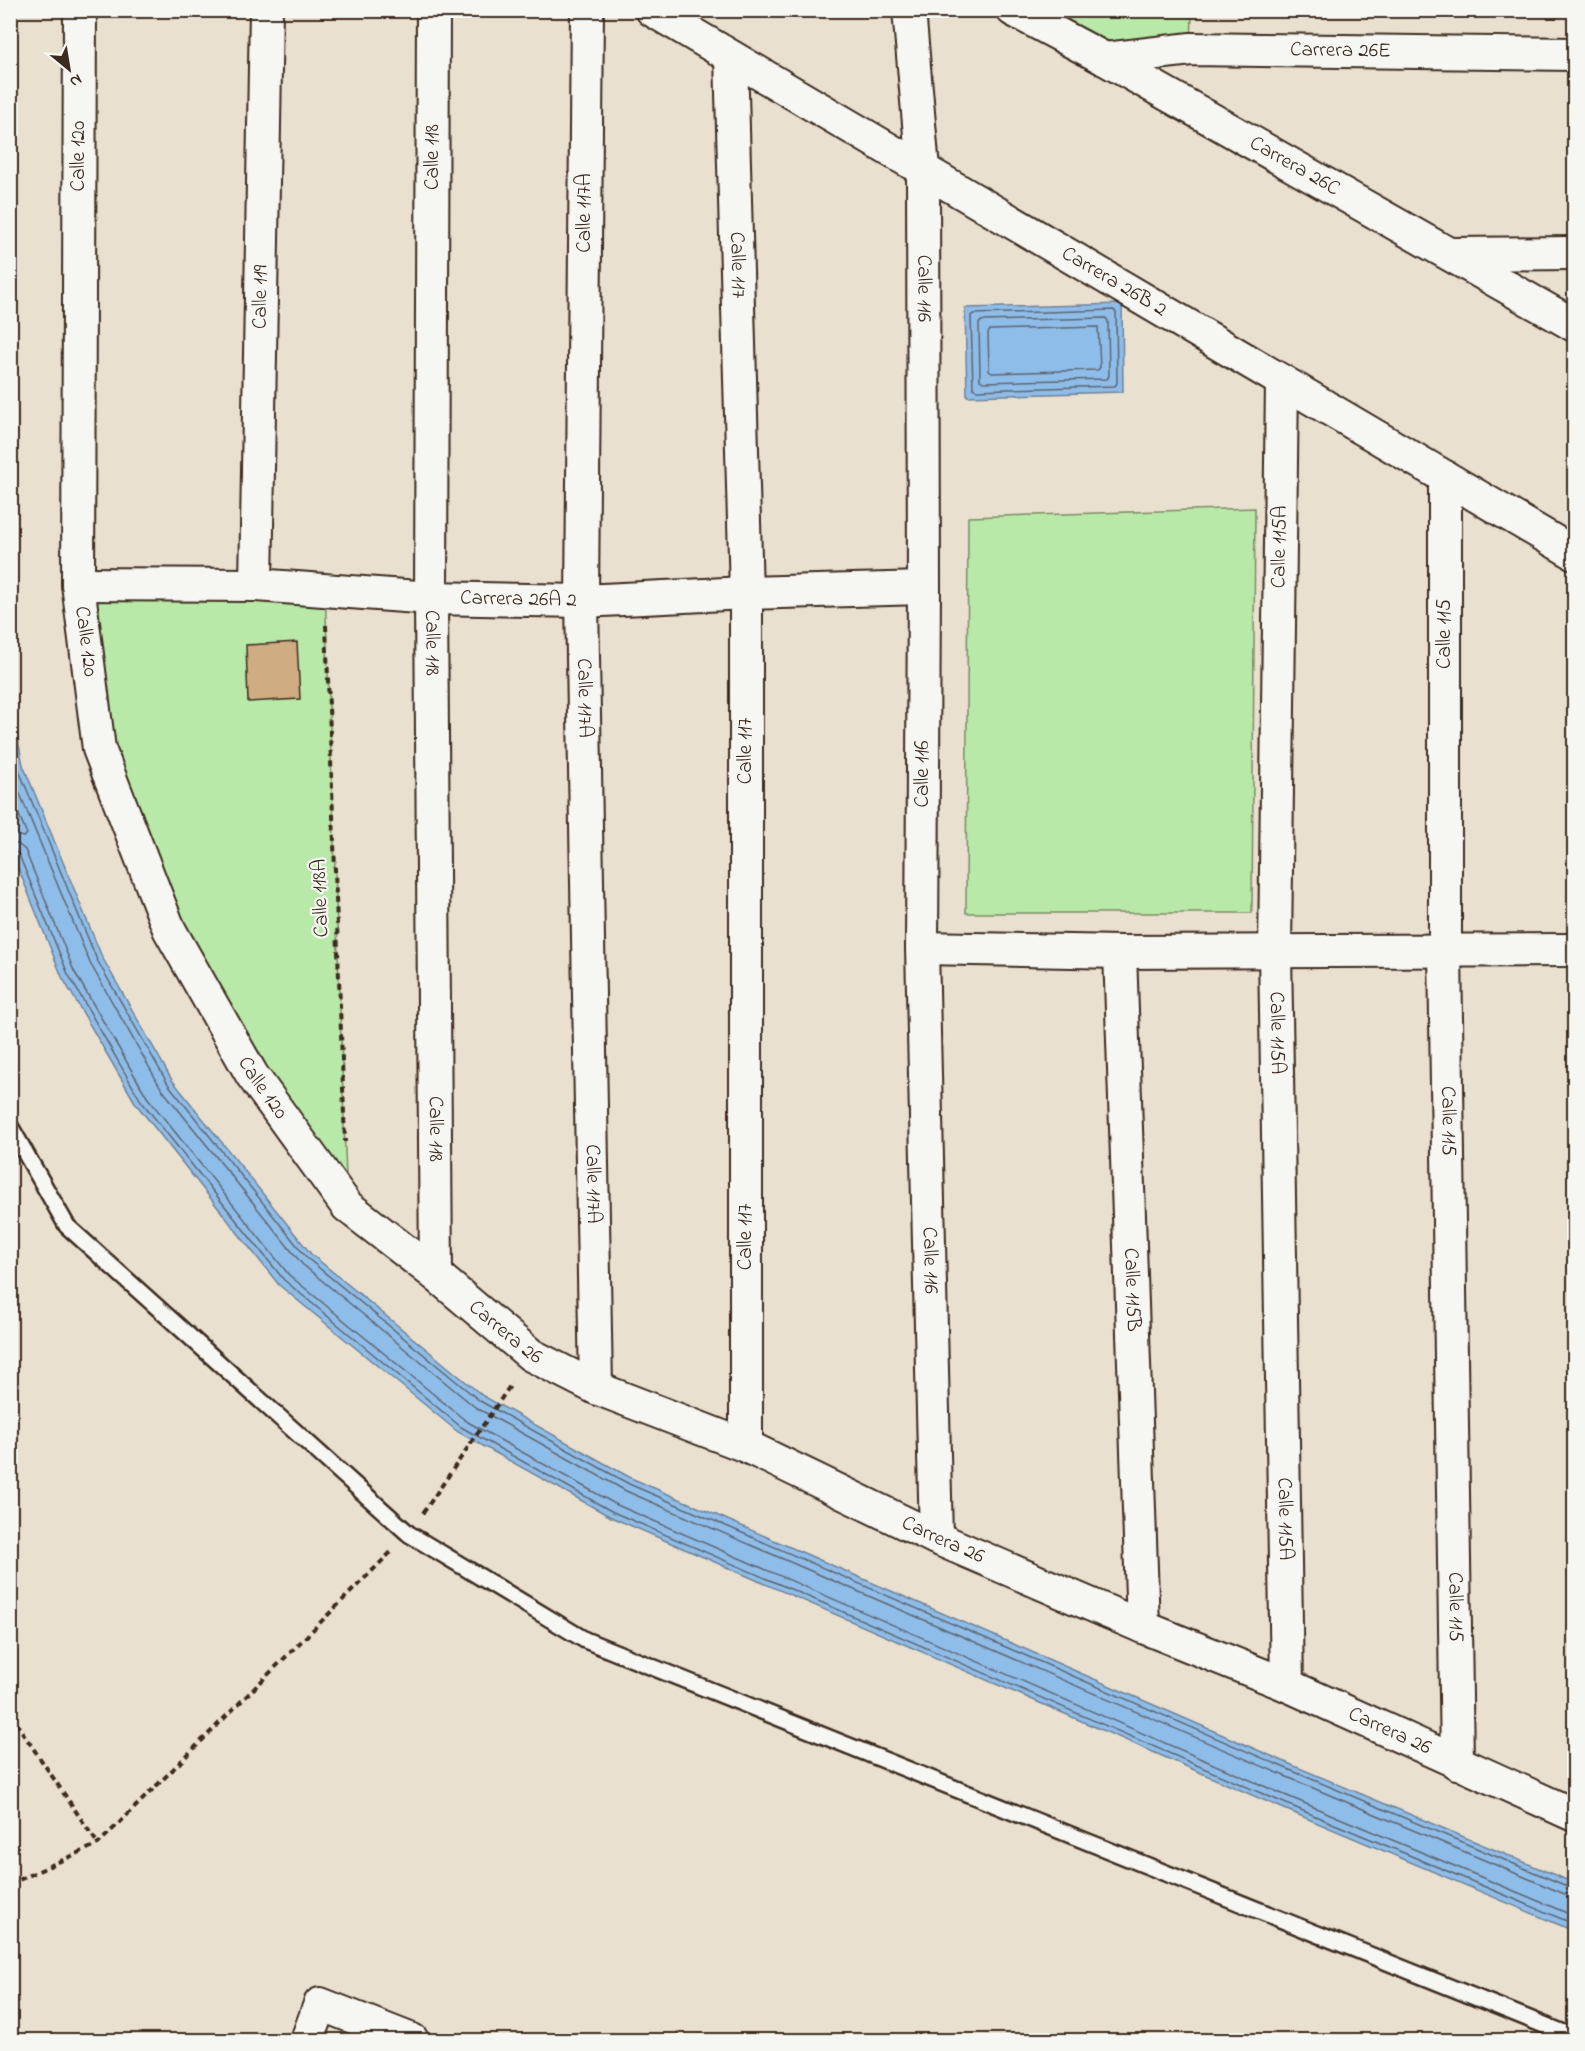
<svg xmlns="http://www.w3.org/2000/svg" width="1585" height="2051" viewBox="0 0 1585 2051" font-family="'Indie Flower',sans-serif">
  <style>
    .green { fill: #b9e9a9; stroke: #7a8a64; stroke-width: 1.5 }
    .water { fill: #8fbde9; stroke: #6d8298; stroke-width: 1.5 }
    .lines { fill: none; stroke-linecap: round; stroke-linejoin: round }
    .shore { stroke: #5d656f; stroke-width: 1.5 }
    .building { fill: #cfac82; stroke: #3b2a1e; stroke-width: 1.5 }
    .lane-casing { stroke: #3b2a1e; stroke-width: 20 }
    .street-casing { stroke: #3b2a1e; stroke-width: 36 }
    .path { stroke: #3b2a1e; stroke-width: 4; stroke-dasharray: 6 4.5; stroke-linecap: butt }
    .lane { stroke: #f6f6f2; stroke-width: 15 }
    .street { stroke: #f6f6f2; stroke-width: 32 }
    .labels { text-anchor: middle; dominant-baseline: central; stroke-width: 4.5; stroke-linejoin: round; paint-order: stroke }
    .street-label { font-size: 21px; fill: #3b2a1e; stroke: #f6f6f2 }
  </style>
  <rect width="100%" height="100%" fill="#eae0d0"/>
  <filter id="ink" filterUnits="userSpaceOnUse"><feTurbulence type="fractalNoise" baseFrequency=".0167" numOctaves="2"/><feDisplacementMap in="SourceGraphic" scale="12" xChannelSelector="R" yChannelSelector="G"/><feConvolveMatrix kernelMatrix="1 2 1 2 8 2 1 2 1" color-interpolation-filters="sRGB"/></filter>
  <g filter="url(#ink)">
    <!-- green -->
    <g class="green">
      <path d="M1013,11H1192L1191,49L1105,59Z"/>
      <path d="M1255,508L1252,913H966L968,517Z"/>
      <path d="M78,584L325,589L347,1206L252,1075L99,749Z"/>
    </g>
    <!-- water -->
    <g class="water">
      <path d="M1122,304L1123,392L967,396L965,308Z"/>
      <path d="M11,705L23,765L102,957L172,1080L311,1254L483,1396L631,1478L1292,1765L1574,1883V1931L1275,1805L611,1517L458,1432L279,1285L136,1104L62,977L11,850Z"/>
    </g>
    <g class="lines">
      <!-- shore -->
      <g class="shore">
        <path d="M1114,310L1116,313L1117,383L1115,386L976,390L973,388L971,316L973,314Z"/>
        <path d="M1106,318L1108,321L1109,376L1107,379L983,382L980,380L979,324L981,321Z"/>
        <path d="M1098,327L1100,367L1098,370L992,373L989,371L988,333L990,330Z"/>
        <path d="M10,734L18,768L97,960L168,1084L307,1258L480,1401L629,1484L1290,1770L1574,1889"/>
        <path d="M10,770L90,963L161,1088L302,1264L475,1407L626,1491L1287,1777L1567,1895L1574,1896"/>
        <path d="M10,794L27,834L24,837L10,834"/>
        <path d="M10,843L18,844L25,850L74,971L147,1097L289,1275L466,1421L617,1505L1280,1793L1574,1916"/>
        <path d="M10,851H15L19,855L68,974L141,1101L284,1280L461,1427L613,1512L1277,1800L1574,1924"/>
      </g>
    </g>
    <!-- building -->
    <path class="building" d="M297,642L300,699L248,702L246,645Z"/>
    <g class="lines">
      <!-- lane casing -->
      <g class="lane-casing">
        <path id="lane" d="M10,1126L67,1226L409,1534L585,1640L1574,2037"/>
      </g>
      <!-- street casing -->
      <g class="street-casing">
        <g id="street">
          <path id="s1" d="M80,10L78,584L99,749L169,929L252,1075L347,1206L436,1275L531,1355L596,1388L746,1446L936,1538L1143,1627L1287,1685L1574,1815"/>
          <path id="s2" d="M433,10L431,598L436,1275"/>
          <path id="s3" d="M587,10L582,601L596,1388"/>
          <path id="s4" d="M652,10L1574,553"/>
          <path id="s5" d="M909,10L923,169L924,588L922,948L936,1538"/>
          <path id="s6" d="M1013,10L1105,59L1574,325"/>
          <path id="s7" d="M731,57L746,593V1446"/>
          <path id="s8" d="M1105,59L1191,49L1574,54"/>
          <path d="M1450,254L1574,253"/>
          <path id="s9" d="M1282,381L1275,951L1287,1685"/>
          <path id="s10" d="M1445,477V950L1457,1763"/>
          <path id="s11" d="M78,584L256,585L431,598L582,601L746,593L924,588"/>
          <path id="s12" d="M256,585L266,10"/>
          <path d="M922,948L1120,952L1574,950"/>
          <path id="s13" d="M1120,952L1143,1627"/>
          <path d="M307,2040L320,2004L412,2040"/>
        </g>
      </g>
      <!-- path -->
      <g class="path">
        <path d="M326,625L345,1142"/>
        <path d="M423,1513L512,1383"/>
        <path d="M10,1714L98,1844"/>
        <path d="M10,1884L98,1844L392,1551"/>
      </g>
      <!-- lane -->
      <use href="#lane" class="lane"/>
      <!-- street -->
      <use href="#street" class="street"/>
    </g>
  </g>
  <g class="labels">
    <!-- street labels -->
    <g class="street-label">
      <text stroke="none"><textPath href="#s8" startOffset="236">Carrera 26E</textPath></text>
      <text transform="translate(79 156) rotate(-90)">Calle 120</text>
      <text transform="translate(433 157) rotate(-90)">Calle 118</text>
      <text stroke="none"><textPath href="#s6" startOffset="322">Carrera 26C</textPath></text>
      <text transform="translate(585 213) rotate(-90)">Calle 117A</text>
      <text stroke="none"><textPath href="#s7" startOffset="208">Calle 117</textPath></text>
      <text stroke="none"><textPath href="#s4" startOffset="536">Carrera 26B 2</textPath></text>
      <text stroke="none"><textPath href="#s5" startOffset="279">Calle 116</textPath></text>
      <text stroke="none"><textPath href="#s12" startOffset="288">Calle 119</textPath></text>
      <text transform="translate(1280 547) rotate(-89)">Calle 115A</text>
      <text stroke="none"><textPath href="#s11" startOffset="441">Carrera 26A 2</textPath></text>
      <text transform="translate(1445 634) rotate(-90)">Calle 115</text>
      <text stroke="none"><textPath href="#s1" startOffset="632">Calle 120</textPath></text>
      <text stroke="none"><textPath href="#s2" startOffset="633">Calle 118</textPath></text>
      <text stroke="none"><textPath href="#s3" startOffset="688">Calle 117A</textPath></text>
      <text transform="translate(746 751) rotate(-90)">Calle 117</text>
      <text transform="translate(923 774) rotate(-90)">Calle 116</text>
      <text transform="translate(321 898) rotate(-92)">Calle 118A</text>
      <text stroke="none"><textPath href="#s9" startOffset="652">Calle 115A</textPath></text>
      <text stroke="none"><textPath href="#s1" startOffset="1118">Calle 120</textPath></text>
      <text stroke="none"><textPath href="#s10" startOffset="644">Calle 115</textPath></text>
      <text stroke="none"><textPath href="#s2" startOffset="1119">Calle 118</textPath></text>
      <text stroke="none"><textPath href="#s3" startOffset="1174">Calle 117A</textPath></text>
      <text transform="translate(746 1237) rotate(-90)">Calle 117</text>
      <text stroke="none"><textPath href="#s5" startOffset="1251">Calle 116</textPath></text>
      <text stroke="none"><textPath href="#s13" startOffset="338">Calle 115B</textPath></text>
      <text stroke="none"><textPath href="#s1" startOffset="1466">Carrera 26</textPath></text>
      <text stroke="none"><textPath href="#s9" startOffset="1138">Calle 115A</textPath></text>
      <text stroke="none"><textPath href="#s1" startOffset="1952">Carrera 26</textPath></text>
      <text stroke="none"><textPath href="#s10" startOffset="1130">Calle 115</textPath></text>
      <text stroke="none"><textPath href="#s1" startOffset="2438">Carrera 26</textPath></text>
    </g>
  </g>
  <!-- margin -->
  <rect width="1585" height="2051" fill="none" stroke="#f6f6f2" stroke-width="36"/>
  <rect x="18" y="18" width="1549" height="2015" fill="none" stroke="#3b2a1e" stroke-width="2" filter="url(#ink)"/>
  <!-- north arrow -->
  <g transform="translate(69 69) rotate(150)" stroke="#f6f6f2" stroke-width="4.5" paint-order="stroke">
  <path d="M0-4.5L10 22L0 15L-10 22Z" fill="#3b2a1e"/>
  <text y="-9" font-size="16" font-weight="bold" text-anchor="middle" fill="#3b2a1e">N</text>
  </g>
</svg>
